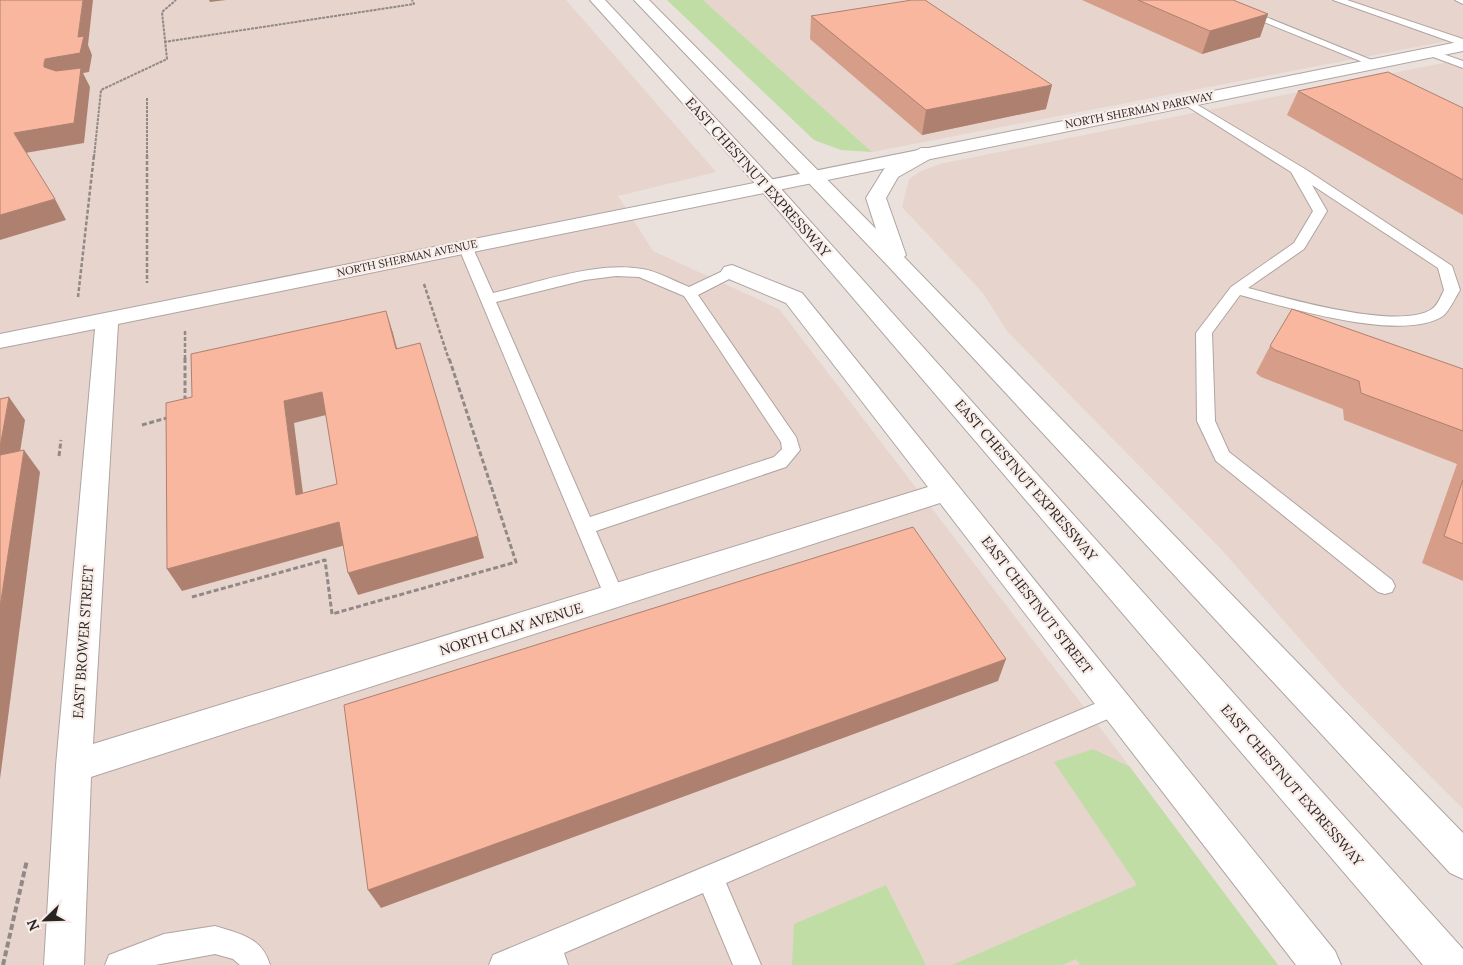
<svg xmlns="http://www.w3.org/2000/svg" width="1463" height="965" viewBox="0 0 1463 965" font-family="Lora,serif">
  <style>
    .built { fill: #e7d4cd }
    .green { fill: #c1dda6 }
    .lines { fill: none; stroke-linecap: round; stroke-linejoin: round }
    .lane-casing { stroke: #afa4a1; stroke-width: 2 }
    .street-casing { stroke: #afa4a1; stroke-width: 2 }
    .primary-casing { stroke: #afa4a1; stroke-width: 2 }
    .path-far3 { stroke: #908986; stroke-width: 2; stroke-dasharray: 3 1; stroke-linecap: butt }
    .path-far2 { stroke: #908986; stroke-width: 2.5; stroke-dasharray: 4 2; stroke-linecap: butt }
    .path-far1 { stroke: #908986; stroke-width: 3; stroke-dasharray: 5 2.5; stroke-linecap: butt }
    .path { stroke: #908986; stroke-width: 4; stroke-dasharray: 6 3; stroke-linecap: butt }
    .lane { fill: #fff; fill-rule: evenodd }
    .street { fill: #fff; fill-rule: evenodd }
    .primary { fill: #fff; fill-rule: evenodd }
    .wall { fill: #d69d89 }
    .shaded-wall { fill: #ae806f }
    .building { fill: #f9b79f; stroke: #ae806f; fill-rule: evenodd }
    .labels { text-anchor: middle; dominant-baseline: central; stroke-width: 4.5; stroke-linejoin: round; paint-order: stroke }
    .far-street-label { font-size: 11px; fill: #292523; stroke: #f8ede9 }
    .street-label { font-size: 14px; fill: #292523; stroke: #f8ede9 }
  </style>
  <rect width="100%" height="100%" fill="#eae0dc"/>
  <!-- built -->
  <g class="built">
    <path d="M0,0H566L716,172L618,196L653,251L779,309L1130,767L1278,965H0Z"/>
    <path d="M703,0H1463V38L872,152Z"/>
    <path d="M1463,59V809L1340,685L1221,549L1007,331L983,293L902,207L909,179L921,171L940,164Z"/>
  </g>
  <!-- green -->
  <g class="green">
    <path d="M667,0H703L872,152L841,150L814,140Z"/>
    <path d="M1093,749L1130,767L1278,965H1080L1076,959L1063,965H952L1137,885L1054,762Z"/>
    <path d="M886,885L926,965H792L794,924Z"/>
  </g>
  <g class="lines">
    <!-- lane casing -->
    <g class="lane-casing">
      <g id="lane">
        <path d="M1210,0H1224L1379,63L1378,65H1370Z"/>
        <path d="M1333,0H1347L1463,39V46Z"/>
        <path d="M1455,0H1463V4Z"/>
        <path d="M1429,49L1463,61V68L1425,54V50Z"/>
        <path d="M1186,98L1305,169L1452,266L1460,290C1455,298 1450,310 1443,316C1402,343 1286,307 1240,295L1212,333L1215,421L1229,452L1392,580L1395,586L1392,592L1385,594L1378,592L1216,461L1197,421L1196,333L1231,287L1294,243L1313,211L1291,172L1182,103V99ZM1312,185L1438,268L1444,290C1441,296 1438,305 1432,309C1399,331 1286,298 1248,288L1304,249L1327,211Z"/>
        <path d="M465,242L472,246L493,293C537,283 596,261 642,269C657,271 674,281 689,287L727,269H737L739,272L737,275L698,295L796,437L800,450L786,467L596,531L624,596L621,602L614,604L607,602L458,246ZM616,276L639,277L684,296L781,442L782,449L774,457L590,517L496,302L585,280Z"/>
        <path d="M1116,695L1124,698L1127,705L1124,712L726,883L761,965H733L703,893L564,953L568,965H489L493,955Z"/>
        <path d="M215,926C240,934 262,937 270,965H240L233,959L215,954L155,965H105L109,955L164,934Z"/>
      </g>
    </g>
    <!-- street casing -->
    <g class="street-casing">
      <path id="street" d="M1463,41V51L118,324L93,744L928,487L786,303L724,277L721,272L724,267L732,265L802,293L1335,951L1341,965H1296L940,503L91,777L84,965H44L56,766L95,329L0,348V334Z"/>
    </g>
    <!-- primary casing -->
    <g class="primary-casing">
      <g id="primary">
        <path d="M590,0H605L774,181L1463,949V965H1423L760,189Z"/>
        <path d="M634,0H649L876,229L866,198L884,169L921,148H935L937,152L935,156L898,177L886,198L906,255L904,257L1463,833V879L1450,873L889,267Z"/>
      </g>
    </g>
    <!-- path-far3 -->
    <g class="path-far3">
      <path d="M164,42L414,4L412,0"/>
      <path d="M147,98V157"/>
      <path d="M94,157L101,90L167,59L162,12L176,0"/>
    </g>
    <!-- path-far2 -->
    <g class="path-far2">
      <path d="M147,155V283"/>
      <path d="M424,284L449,360"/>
      <path d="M78,297L94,155"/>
      <path d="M185,331V360"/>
    </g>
    <!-- path-far1 -->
    <g class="path-far1">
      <path d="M185,358V403"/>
      <path d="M142,425L170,417"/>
      <path d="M59,456L61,440"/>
      <path d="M192,597L325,560L332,614L516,562L449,358"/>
    </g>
    <!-- path -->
    <path class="path" d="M3,965L27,860"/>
    <!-- lane -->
    <use href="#lane" class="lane"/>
    <!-- street -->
    <use href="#street" class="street"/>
    <!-- primary -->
    <use href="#primary" class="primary"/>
  </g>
  <!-- wall -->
  <g class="wall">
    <path d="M1082,0H1233L1268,14L1260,37L1202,54Z"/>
    <path d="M811,16L1046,109L922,135L810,39Z"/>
    <path d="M1298,91L1463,108V215L1287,115Z"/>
    <path d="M1270,346L1463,369V581L1422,563L1457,464L1344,420L1343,409L1261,377L1256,373Z"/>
  </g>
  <!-- shaded-wall -->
  <g class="shaded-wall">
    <path d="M83,0H93L88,45L92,55L89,72L83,73L90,87L84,143L25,153L14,133L54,78L44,67V63L45,59L78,37Z"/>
    <path d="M209,0H226L210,2Z"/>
    <path d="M1268,14L1260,37L1202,54L1210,31Z"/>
    <path d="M1052,85L1046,109L922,135L926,110Z"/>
    <path d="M55,199L66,220L0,240V215Z"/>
    <path d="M386,311L393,333L403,371L396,349Z"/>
    <path d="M322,392L330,414L294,423L306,517L296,495L284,401Z"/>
    <path d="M9,397L25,420L16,478L0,458V447Z"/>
    <path d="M24,450L40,472L0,779V607Z"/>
    <path d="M339,522L349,544L182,591L167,569Z"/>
    <path d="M478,536L484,558L358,595L348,573Z"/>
    <path d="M1006,659L998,681L381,908L368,890Z"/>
  </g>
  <!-- building -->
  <g class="building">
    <path d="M0,0H83L78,37L84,36L80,53L45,59L44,63V67L56,71L81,68L74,123L14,133L55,199L0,215Z"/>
    <path d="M912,0H925L1052,85L926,110L811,16Z"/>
    <path d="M1138,0H1233L1268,14L1210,31Z"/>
    <path d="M1388,72L1463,108V180L1298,91Z"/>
    <path d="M1292,309L1463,369V431L1361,393L1359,381L1275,350L1270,346Z"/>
    <path d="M386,311L396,349L420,343L478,536L348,573L339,522L167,569L166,403L192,397L191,354ZM322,392L337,484L296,495L284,401Z"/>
    <path d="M9,397L0,447V399Z"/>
    <path d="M24,450L0,607V455Z"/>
    <path d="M1463,480V544L1444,536Z"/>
    <path d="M913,527L1006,659L368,890L344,705Z"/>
  </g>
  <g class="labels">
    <!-- far-street labels -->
    <g class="far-street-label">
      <text transform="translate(1139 110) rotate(-11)">NORTH SHERMAN PARKWAY</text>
      <text transform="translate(407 258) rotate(-12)">NORTH SHERMAN AVENUE</text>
    </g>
    <!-- street labels -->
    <g class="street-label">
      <text transform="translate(758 177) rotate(48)">EAST CHESTNUT EXPRESSWAY</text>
      <text transform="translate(1026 480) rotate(49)">EAST CHESTNUT EXPRESSWAY</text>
      <text transform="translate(1037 605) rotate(52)">EAST CHESTNUT STREET</text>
      <text transform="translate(511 629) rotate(-17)">NORTH CLAY AVENUE</text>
      <text transform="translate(83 642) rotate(-86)">EAST BROWER STREET</text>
      <text transform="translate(1292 785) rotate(49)">EAST CHESTNUT EXPRESSWAY</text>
    </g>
  </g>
  <!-- north arrow -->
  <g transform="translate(45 920) rotate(247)" stroke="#f8ede9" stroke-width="4" paint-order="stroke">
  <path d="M0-4L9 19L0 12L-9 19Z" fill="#292523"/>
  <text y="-8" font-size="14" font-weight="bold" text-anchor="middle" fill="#292523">N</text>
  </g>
</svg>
